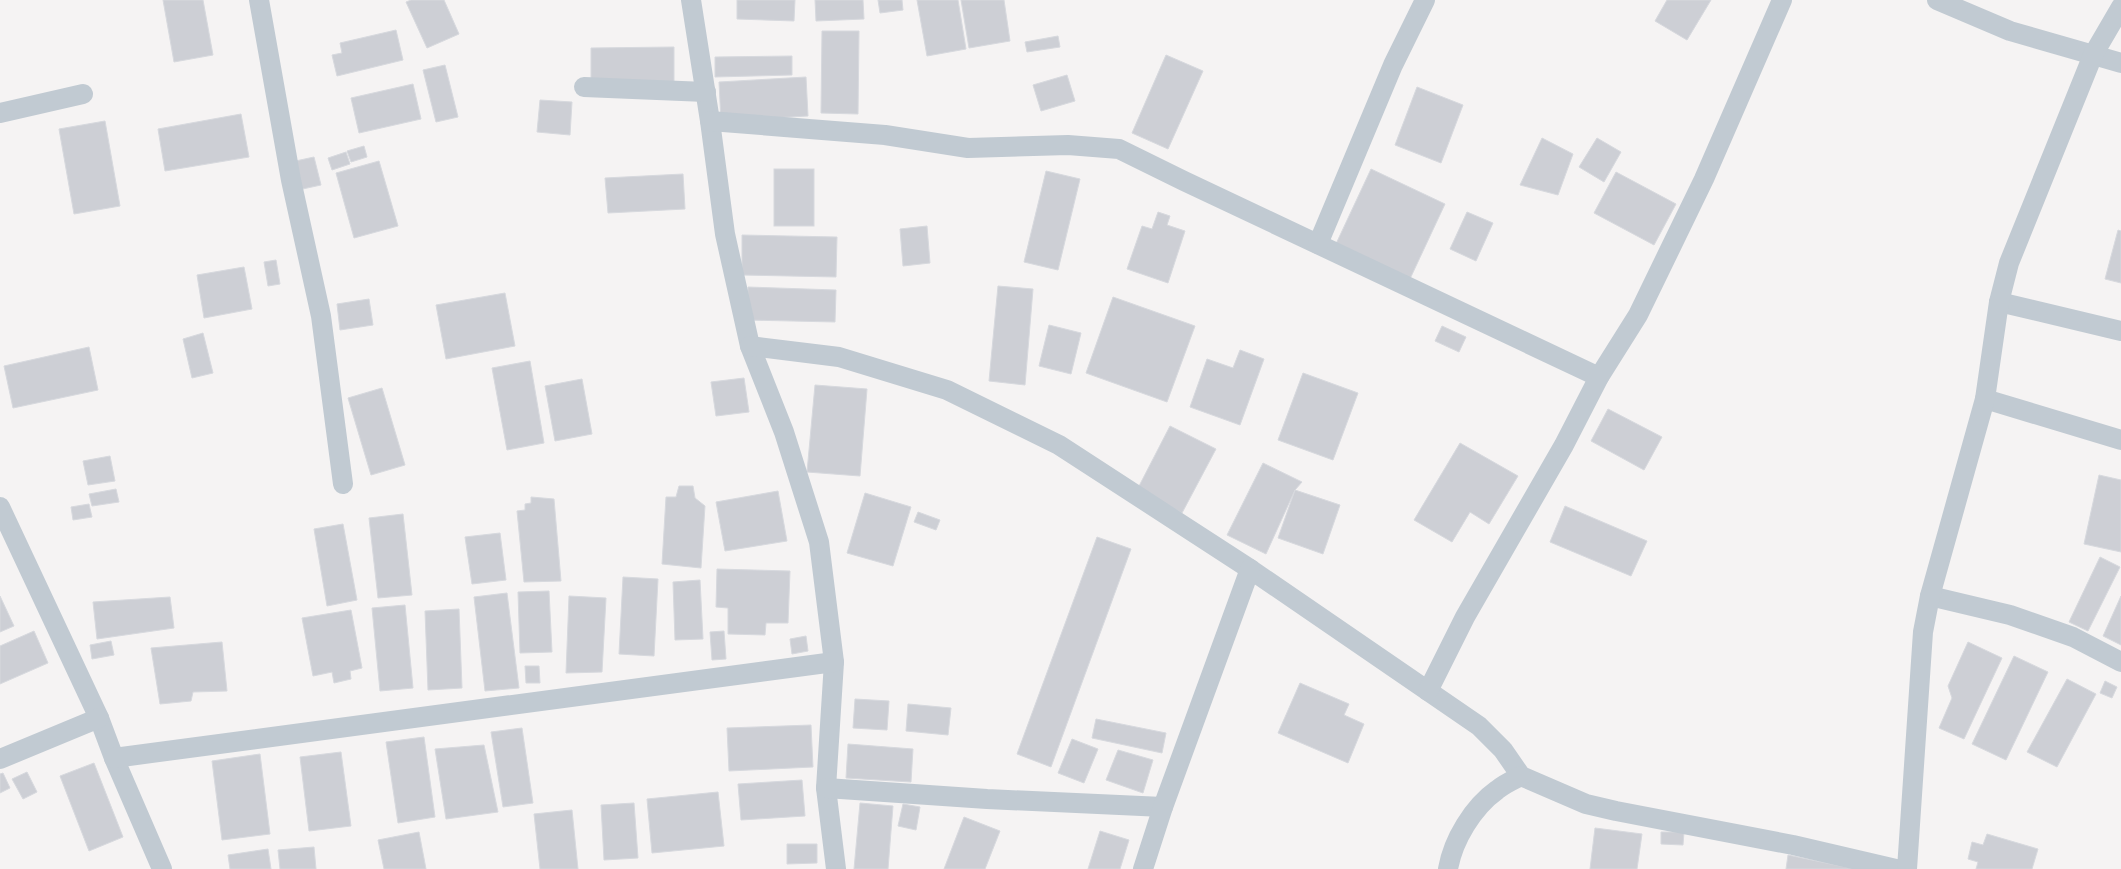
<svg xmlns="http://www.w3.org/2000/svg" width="2121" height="869" viewBox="0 0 2121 869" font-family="Signika,sans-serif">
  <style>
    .building { fill: #cdcfd5; stroke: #d7d9de }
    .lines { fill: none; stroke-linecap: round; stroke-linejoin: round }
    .street { stroke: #c1cad2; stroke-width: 20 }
  </style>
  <rect width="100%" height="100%" fill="#f5f3f3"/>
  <!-- building -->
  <g class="building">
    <path d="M163,0H203L213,55L174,62Z"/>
    <path d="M411,0H444L459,34L427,48L406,2Z"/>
    <path d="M737,0H795L794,21L737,19Z"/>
    <path d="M815,0H863L864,19L816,21Z"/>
    <path d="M878,0H902L903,10L880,13Z"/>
    <path d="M917,0H958L966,49L927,56Z"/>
    <path d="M961,0H1004L1010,41L969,48Z"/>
    <path d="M1667,0H1711L1687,40L1655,21Z"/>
    <path d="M396,30L403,60L337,76L332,55L342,53L340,43Z"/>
    <path d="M822,31H859L858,114L821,113Z"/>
    <path d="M1058,36L1060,47L1027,52L1025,42Z"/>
    <path d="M674,47V85H591V48Z"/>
    <path d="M1166,55L1203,71L1168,149L1132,133Z"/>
    <path d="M792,56V75L715,77V57Z"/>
    <path d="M445,65L458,117L436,122L423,70Z"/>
    <path d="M1067,75L1075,101L1041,111L1033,85Z"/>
    <path d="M806,77L808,116L721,121L719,82Z"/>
    <path d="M413,84L421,119L359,133L351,98Z"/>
    <path d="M1417,87L1463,105L1441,163L1395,145Z"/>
    <path d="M540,100L572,102L570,135L537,132Z"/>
    <path d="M241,114L249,157L165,171L158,129Z"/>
    <path d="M105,121L120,206L74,214L59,129Z"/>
    <path d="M1542,138L1573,154L1558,195L1520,185Z"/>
    <path d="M1597,138L1621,152L1604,182L1579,167Z"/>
    <path d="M364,146L367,157L351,162L347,151Z"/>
    <path d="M346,152L350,164L332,170L328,158Z"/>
    <path d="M314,157L321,185L298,190L291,162Z"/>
    <path d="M379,161L398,226L354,238L336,173Z"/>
    <rect x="774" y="169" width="40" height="57"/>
    <path d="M1371,169L1445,204L1409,281L1335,246Z"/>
    <path d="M1046,171L1080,179L1058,270L1024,262Z"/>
    <path d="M1616,172L1676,204L1654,245L1594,213Z"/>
    <path d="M683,174L685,209L608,213L605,178Z"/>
    <path d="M1158,212L1170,216L1167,225L1185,231L1168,283L1127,269L1142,226L1152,229Z"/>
    <path d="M1467,212L1493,223L1476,261L1450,249Z"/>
    <path d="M927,226L930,263L903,266L900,229Z"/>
    <path d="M2118,230L2121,231V283L2105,279Z"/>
    <path d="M742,235L837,237L836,277L742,275Z"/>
    <path d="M276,260L280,284L268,286L264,262Z"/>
    <path d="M244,267L252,309L204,318L197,275Z"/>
    <path d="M998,286L1033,289L1025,385L989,381Z"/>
    <path d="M748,287L836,290L835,322L747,320Z"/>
    <path d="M505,293L515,346L446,359L436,305Z"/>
    <path d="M1113,297L1195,326L1167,402L1086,373Z"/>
    <path d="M369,299L373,325L340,330L337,304Z"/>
    <path d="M1049,325L1081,333L1071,374L1039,366Z"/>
    <path d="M1442,326L1466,337L1459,352L1435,341Z"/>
    <path d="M203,333L213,373L192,378L183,339Z"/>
    <path d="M89,347L98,390L13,408L4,366Z"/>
    <path d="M1240,350L1264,359L1240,425L1190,407L1207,359L1233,368Z"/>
    <path d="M530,361L544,443L507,450L492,368Z"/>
    <path d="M1303,373L1358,393L1333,460L1278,440Z"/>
    <path d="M744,378L749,412L716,416L711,382Z"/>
    <path d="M582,379L592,434L555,441L545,386Z"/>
    <path d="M815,385L867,389L860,476L807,472Z"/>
    <path d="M382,388L405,465L371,475L348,398Z"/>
    <path d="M1608,409L1662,437L1644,470L1591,441Z"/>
    <path d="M1170,426L1216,449L1182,513L1137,490Z"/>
    <path d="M1460,443L1518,476L1489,524L1470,512L1452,542L1414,520Z"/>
    <path d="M110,456L115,481L88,485L83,461Z"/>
    <path d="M1263,463L1302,482L1295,490L1266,554L1227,535Z"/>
    <path d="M2099,475L2121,480V552L2084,544Z"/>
    <path d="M679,486H693L695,498L705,506L701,568L662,564L666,497H676Z"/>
    <path d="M116,489L119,502L92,506L89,494Z"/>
    <path d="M1295,490L1340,505L1323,554L1278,538Z"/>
    <path d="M778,491L787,541L725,551L716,502Z"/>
    <path d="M865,493L911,507L893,566L847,553Z"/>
    <path d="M531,497L554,499L561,581L524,582L517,511L525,510V504L531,503Z"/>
    <path d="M89,504L92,517L73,520L71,507Z"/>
    <path d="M1565,506L1647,541L1631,576L1550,542Z"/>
    <path d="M918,512L940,520L936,530L914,522Z"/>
    <path d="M403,514L412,595L378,598L369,518Z"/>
    <path d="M343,524L357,600L327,606L314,529Z"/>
    <path d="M500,533L506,580L472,584L465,537Z"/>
    <path d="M1097,537L1131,549L1051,767L1017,754Z"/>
    <path d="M2100,557L2120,567L2088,631L2069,622Z"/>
    <path d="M717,569L790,571L788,623H766L765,635L728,634V608L716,607Z"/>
    <path d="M623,577L658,579L654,656L619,654Z"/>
    <path d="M700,580L703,639L675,640L673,582Z"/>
    <path d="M549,591L552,652L520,653L518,592Z"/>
    <path d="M507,593L519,688L485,691L474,597Z"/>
    <path d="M0,596L14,626L0,632Z"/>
    <path d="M569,596L606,598L602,672L566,673Z"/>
    <path d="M2121,596V645L2103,636Z"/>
    <path d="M170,597L174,628L97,639L93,602Z"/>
    <path d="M405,605L413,688L380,691L372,608Z"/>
    <path d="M459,609L462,688L428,690L425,611Z"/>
    <path d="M351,610L362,668L350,671L351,679L334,683L332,672L313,676L302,618Z"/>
    <path d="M34,631L48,663L0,684V646Z"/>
    <path d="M724,631L726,659L712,660L710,632Z"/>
    <path d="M806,636L808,651L792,654L790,639Z"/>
    <path d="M111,641L114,655L92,659L90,645Z"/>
    <path d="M222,642L227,691L193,692L191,701L160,704L151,648Z"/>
    <path d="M1968,642L2002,658L1964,739L1939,728L1952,698L1948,686Z"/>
    <path d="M2014,656L2048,672L2006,760L1972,744Z"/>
    <path d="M525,666H539L540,683H526Z"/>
    <path d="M2067,679L2096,694L2057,767L2027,752Z"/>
    <path d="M2105,681L2117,687L2112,698L2100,693Z"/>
    <path d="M1300,683L1349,704L1344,715L1364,724L1348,763L1278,733Z"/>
    <path d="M855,699L889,701L887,730L853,728Z"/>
    <path d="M908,704L951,708L948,735L906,731Z"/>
    <path d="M1096,719L1166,733L1162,753L1092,738Z"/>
    <path d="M811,725L813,767L729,771L727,728Z"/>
    <path d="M522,728L533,803L503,807L491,732Z"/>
    <path d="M424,737L435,817L398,823L386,742Z"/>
    <path d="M1072,739L1098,749L1084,783L1058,773Z"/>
    <path d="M848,744L913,749L911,782L846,778Z"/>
    <path d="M484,745L498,812L446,819L435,749Z"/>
    <path d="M1118,750L1153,760L1143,793L1106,780Z"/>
    <path d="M341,752L351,826L309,831L300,757Z"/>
    <path d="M260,754L270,834L222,840L212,761Z"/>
    <path d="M94,763L123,837L89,851L60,776Z"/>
    <path d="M27,772L37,792L23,799L12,779Z"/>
    <path d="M3,773L10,788L0,793V774Z"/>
    <path d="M802,780L805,816L741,820L738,784Z"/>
    <path d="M718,792L724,846L652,853L647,799Z"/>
    <path d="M634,803L638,858L604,860L601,805Z"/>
    <path d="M860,803L893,806L888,869H854Z"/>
    <path d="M903,804L920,807L916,830L898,826Z"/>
    <path d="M572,810L578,869H540L534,814Z"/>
    <path d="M964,817L1000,831L985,869H944Z"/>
    <path d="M1595,828L1642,834L1637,869H1590Z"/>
    <path d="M1100,831L1129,840L1120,869H1088Z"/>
    <path d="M419,832L426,869H384L378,840Z"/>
    <path d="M1661,832H1684L1683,845L1661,844Z"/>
    <path d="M1987,834L2038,849L2032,869H1976L1978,862L1968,859L1972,842L1983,845Z"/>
    <path d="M787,844H817V863L787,864Z"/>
    <path d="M314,847L316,869H280L278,850Z"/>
    <path d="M268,849L271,869H230L228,855Z"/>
    <path d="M1788,855L1855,869H1786Z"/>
  </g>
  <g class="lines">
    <!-- street -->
    <g class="street">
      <path d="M259,0L291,180L321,316L343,484"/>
      <path d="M691,0L710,121L725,234L750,346L784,432L819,542L834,662L826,788L836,869"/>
      <path d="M1937,0L2010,31L2121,63"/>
      <path d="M584,87L706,92"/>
      <path d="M0,113L83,94"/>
      <path d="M710,121L885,135L968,148L1068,145L1119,149L1184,181L1599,377"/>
      <path d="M1318,244L1393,65L1425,0"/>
      <path d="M1999,302L2121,331"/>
      <path d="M750,346L839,357L947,390L1059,445L1250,569L1479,726L1503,750L1521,776L1586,804L1616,811L1793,845L1896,869"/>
      <path d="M1985,399L2121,440"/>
      <path d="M0,507L99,718L114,758L162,869"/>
      <path d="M1930,596L2010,615L2073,637L2121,662"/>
      <path d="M1428,691L1465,617L1564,445L1599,377L1638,315L1704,179L1782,0"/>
      <path d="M114,758L834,662"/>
      <path d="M0,759L99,718"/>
      <path d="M826,788L987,799L1163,807"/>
      <path d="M1143,869L1163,807L1250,569"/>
      <path d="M1448,869C1453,840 1473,807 1497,790C1504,784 1513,780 1521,776"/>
      <path d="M1907,869L1923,632L1930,596L1985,399L1999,302L2009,263L2093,55L2121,7"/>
    </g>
  </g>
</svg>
